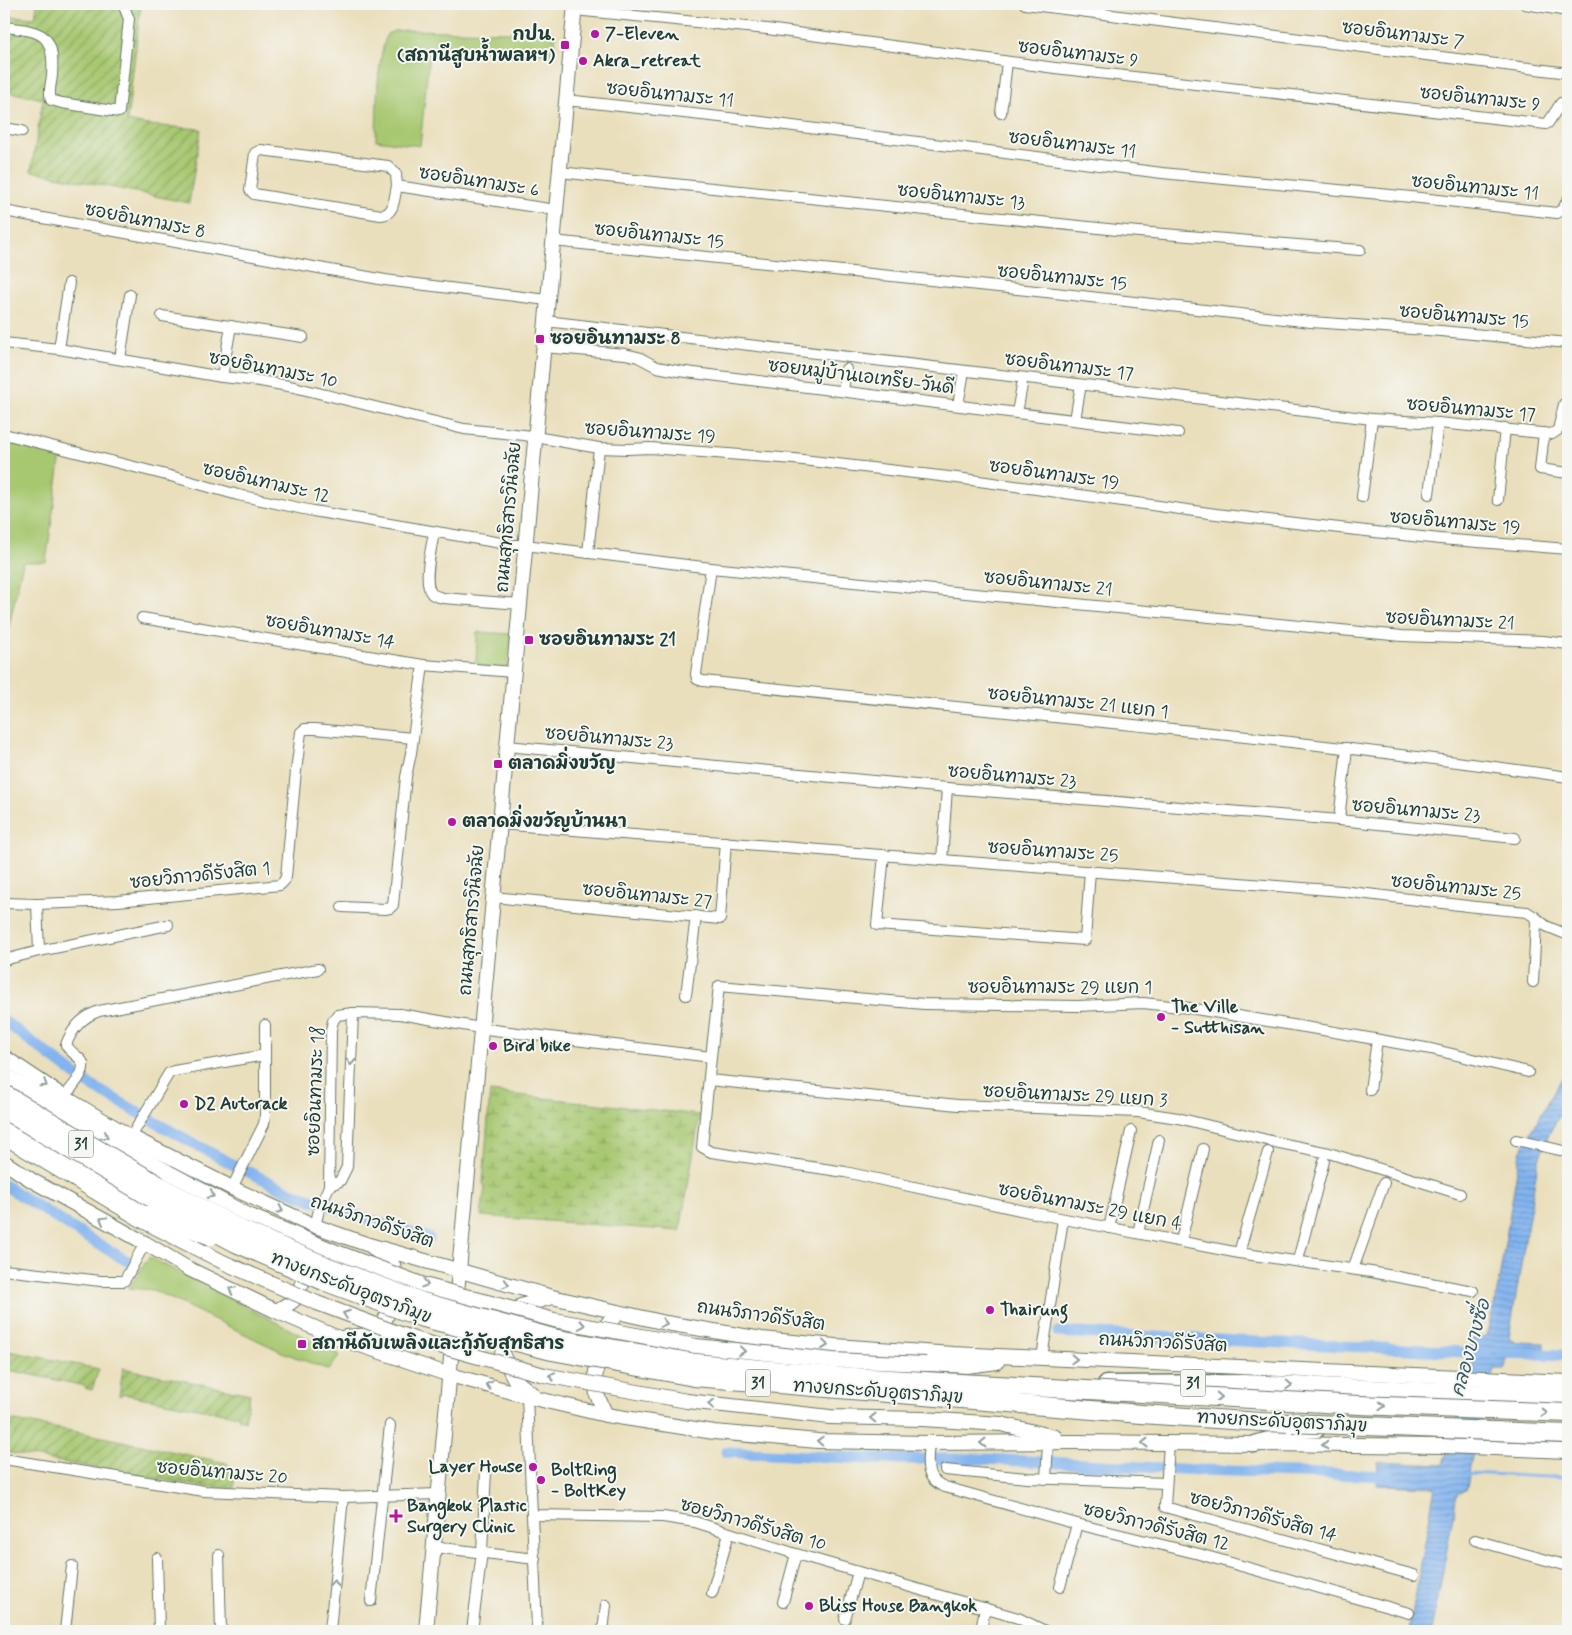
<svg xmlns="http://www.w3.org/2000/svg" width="1572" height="1635" viewBox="0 0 1572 1635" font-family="Mynerve,'Playpen Sans Thai',sans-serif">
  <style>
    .green { fill: #a7c76f; stroke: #638252 }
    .wetland { fill: url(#wetland-marsh); stroke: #638252 }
    .garden { fill: url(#garden-furrows); stroke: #638252 }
    .water { fill: url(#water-rules); stroke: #517892 }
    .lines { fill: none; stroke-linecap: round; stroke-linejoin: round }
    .stream { stroke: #83b4ef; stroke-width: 3 }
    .canal { stroke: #83b4ef; stroke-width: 11 }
    .minor-casing { stroke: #667664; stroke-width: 12 }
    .secondary-casing { stroke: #667664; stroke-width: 16 }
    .trunk-casing { stroke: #667664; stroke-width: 19 }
    .minor { stroke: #fff; stroke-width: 10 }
    .secondary { stroke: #fff; stroke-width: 14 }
    .trunk { stroke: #fff; stroke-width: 16 }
    .secondary-bridge-casing { stroke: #667664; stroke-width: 16; stroke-linecap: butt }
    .trunk-bridge-casing { stroke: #667664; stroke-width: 19; stroke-linecap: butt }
    .motorway-bridge-casing { stroke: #667664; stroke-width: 20; stroke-linecap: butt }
    .secondary-bridge { stroke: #fff; stroke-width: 14 }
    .trunk-bridge { stroke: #fff; stroke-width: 16 }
    .motorway-bridge { stroke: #fff; stroke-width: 18 }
    .oneway { stroke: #8f9e9a }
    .poi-dot { fill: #b5179e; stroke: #f6f6f2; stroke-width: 2 }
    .labels { text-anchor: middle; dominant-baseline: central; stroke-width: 4; stroke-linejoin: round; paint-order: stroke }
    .shield { fill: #f6f6f2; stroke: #60746d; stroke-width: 1 }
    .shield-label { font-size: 16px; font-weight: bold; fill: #1f3d34 }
    .poi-label { font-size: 18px; font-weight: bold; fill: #1f3d34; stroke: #f6f6f2; text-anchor: start }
    .street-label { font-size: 18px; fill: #1f3d34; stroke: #f6f6f2 }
    .water-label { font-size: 19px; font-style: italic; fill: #385b63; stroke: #f6f6f2 }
  </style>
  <defs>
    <pattern id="wetland-marsh" width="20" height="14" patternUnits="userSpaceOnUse" patternTransform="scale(1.25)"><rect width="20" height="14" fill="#a7c76f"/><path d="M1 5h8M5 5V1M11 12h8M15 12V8" fill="none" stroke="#87a35c"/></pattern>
    <pattern id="garden-furrows" width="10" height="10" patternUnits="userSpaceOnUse" patternTransform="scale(1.25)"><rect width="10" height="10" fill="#a7c76f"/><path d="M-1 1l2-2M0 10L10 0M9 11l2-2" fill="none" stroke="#87a35c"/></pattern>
    <pattern id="water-rules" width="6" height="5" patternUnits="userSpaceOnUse" patternTransform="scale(1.25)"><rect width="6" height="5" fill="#83b4ef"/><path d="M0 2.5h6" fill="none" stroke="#6b94c2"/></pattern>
  </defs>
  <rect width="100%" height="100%" fill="#f6f6f2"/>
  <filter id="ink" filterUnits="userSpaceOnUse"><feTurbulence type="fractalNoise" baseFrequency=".02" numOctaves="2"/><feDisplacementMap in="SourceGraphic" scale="10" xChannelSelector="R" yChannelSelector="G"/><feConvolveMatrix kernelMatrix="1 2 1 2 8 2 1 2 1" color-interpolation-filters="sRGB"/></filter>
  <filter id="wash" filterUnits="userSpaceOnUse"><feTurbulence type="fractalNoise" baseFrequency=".0096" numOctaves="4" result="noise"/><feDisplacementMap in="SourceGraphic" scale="20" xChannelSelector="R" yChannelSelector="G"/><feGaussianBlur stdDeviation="1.12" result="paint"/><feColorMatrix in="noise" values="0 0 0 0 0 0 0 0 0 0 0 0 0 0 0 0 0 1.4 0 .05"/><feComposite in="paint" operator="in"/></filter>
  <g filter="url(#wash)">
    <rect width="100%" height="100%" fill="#eadfbc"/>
    <!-- green -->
    <g class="green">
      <path d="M409,30L555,33V54L430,46L420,146L376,140C377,107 376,65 387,34L394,31Z"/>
      <path d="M4,441L18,443L61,454L46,562H23L5,644H4Z"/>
      <path d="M477,632L511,634L507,669L476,666Z"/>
      <path d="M149,1257L340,1355L329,1370L282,1352L153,1290L129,1288Z"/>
    </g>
    <!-- wetland -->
    <path class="wetland" d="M490,1092L700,1115L680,1231L481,1216L485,1187L483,1183Z"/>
    <!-- garden -->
    <g class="garden">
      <path d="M4,4H9L8,16L35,18L37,4H141L127,121L147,125L201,129L189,203L31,171L43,99L4,91Z"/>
      <path d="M8,1351L19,1353L99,1369L92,1390L85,1388V1386L4,1369Z"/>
      <path d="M123,1368L250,1394L245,1421L239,1419V1416L123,1394L119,1396Z"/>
      <path d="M4,1419L83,1433L227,1463L235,1472L234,1488L200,1486L4,1452Z"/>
    </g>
    <!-- water -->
    <path class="water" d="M1568,1067V1100L1549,1134L1538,1162L1509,1338L1517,1342L1544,1343V1351L1516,1349L1515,1354H1507L1505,1369H1494L1470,1466L1467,1489L1457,1494L1432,1631H1409L1435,1487L1377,1485L1378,1462L1443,1465L1474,1364L1469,1363L1471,1339L1486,1336L1496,1298L1520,1152Z"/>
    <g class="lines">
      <!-- stream -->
      <path class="stream" d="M1467,1473L1568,1478"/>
      <!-- canal -->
      <g class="canal">
        <path d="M4,1021L85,1082L160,1125L230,1163L288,1191L352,1214L429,1238"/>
        <path d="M4,1185L88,1238L129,1262"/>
        <path d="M1058,1332L1486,1353"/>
        <path d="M1502,1353L1568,1355"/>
        <path d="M726,1452L873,1459H985L1199,1470L1391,1476"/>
      </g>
    </g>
  </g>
  <g filter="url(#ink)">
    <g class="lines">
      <!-- minor casing -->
      <g class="minor-casing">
        <g id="minor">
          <path d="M1025,4L1568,73"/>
          <path d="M1525,4L1568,11"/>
          <path d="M574,10L767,29L1055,68L1546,124L1548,123L1561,103L1568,102"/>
          <path d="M4,27C42,31 55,33 52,76C51,85 48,91 51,100L62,103L119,112L129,19L123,4"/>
          <path d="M566,100L738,119L1162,173L1411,197L1557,213L1563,209L1568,199"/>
          <path d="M1001,113L1007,62"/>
          <path d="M4,128L22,131"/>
          <path d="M559,172L1127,231L1360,250"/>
          <path d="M397,186L396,174L388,166L261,150L255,153L250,190L254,194L381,215C395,215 394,197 397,186L556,210"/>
          <path d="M4,211L385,280L547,300"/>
          <path d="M553,241L1055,293L1311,322L1441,331L1568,343"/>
          <path d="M162,316L303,337"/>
          <path d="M546,321L1372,419L1438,423L1552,434L1558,430L1564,404H1568"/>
          <path d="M4,343L59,349L222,377L260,381L294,387L464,429L524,435L599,448L628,449L650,448L794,459L957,478L1216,514L1375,532L1440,539L1568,549"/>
          <path d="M543,347L625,354L638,357L657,367L678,371L1178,433"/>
          <path d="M59,349L69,283"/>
          <path d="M120,359L130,295"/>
          <path d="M222,377L231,326"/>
          <path d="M843,391L846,369"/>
          <path d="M958,405L963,377"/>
          <path d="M1017,413L1022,385"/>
          <path d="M1075,420L1080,390"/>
          <path d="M1544,433L1540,469L1568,473"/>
          <path d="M4,434L174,477L238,495L313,511L513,545H525L711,568L1402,636L1543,641L1568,644"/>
          <path d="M1429,494L1438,423"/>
          <path d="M1362,497L1372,419"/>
          <path d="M1498,500L1505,428"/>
          <path d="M434,532C432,546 422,583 432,594C435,596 439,597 443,598L520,604"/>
          <path d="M588,553L599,448"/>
          <path d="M711,568L696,674L697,679L703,681C992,712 1281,736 1568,777"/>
          <path d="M142,618L423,665L514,672"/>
          <path d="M507,746L947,788L1339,820L1515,838"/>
          <path d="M1339,820L1347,748"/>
          <path d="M500,824L942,860L1342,891L1476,907L1527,912L1535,917L1536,923L1533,982"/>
          <path d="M884,855L877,925L1085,940L1090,871"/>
          <path d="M942,860L947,788"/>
          <path d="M493,897L720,919L726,842"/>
          <path d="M4,903L37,904L118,901L280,885L284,881L286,877L296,771L301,732L305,729H315L413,738"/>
          <path d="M342,907L385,909L390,908L393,905L406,777L411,753L423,665"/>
          <path d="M1535,917L1546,926L1563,933"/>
          <path d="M39,951L168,925"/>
          <path d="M4,960L39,951L37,904"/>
          <path d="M686,995L696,916"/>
          <path d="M711,1057L719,986L924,1004L1078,1006L1143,1003L1189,1008L1323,1030L1431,1049L1528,1072"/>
          <path d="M709,1080L958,1105L1138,1112L1178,1118L1275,1142L1329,1153L1460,1194"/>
          <path d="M1370,1090L1377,1040"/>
          <path d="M64,1097C70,1089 91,1069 80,1059C74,1053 71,1053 66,1045C72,1028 82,1017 99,1011L318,969"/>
          <path d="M131,1137L169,1073L174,1071L265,1055"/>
          <path d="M1516,1140L1568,1152"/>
          <path d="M329,1186L340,1181L347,1167L353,1013"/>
          <path d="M232,1188L264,1124L265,1115V1025"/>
          <path d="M315,1226L319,1210L329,1186L331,1030L333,1021L337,1015L353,1013L400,1014L486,1029L711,1057L702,1147L711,1152L845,1172L1034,1213L1239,1253L1371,1272L1473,1291"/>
          <path d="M1109,1228L1131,1131"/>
          <path d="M1138,1233L1159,1140"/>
          <path d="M1181,1241L1203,1149"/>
          <path d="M1239,1253L1268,1152"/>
          <path d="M1298,1260L1324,1161"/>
          <path d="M1353,1269L1384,1183"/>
          <path d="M4,1270L101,1281H124L126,1278L145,1243"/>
          <path d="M1042,1358L1063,1219"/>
          <path d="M527,1396L532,1515L663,1517L695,1522L796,1554L1018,1618L1045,1631"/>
          <path d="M929,1443C927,1463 924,1479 945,1487L1077,1524L1199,1554L1409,1613"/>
          <path d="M1169,1443L1165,1507L1414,1575"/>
          <path d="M4,1459L204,1491L343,1497L439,1494"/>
          <path d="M945,1470L1027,1478L1166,1483"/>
          <path d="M1046,1479L1048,1443"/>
          <path d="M532,1515L537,1627L539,1631"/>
          <path d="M1475,1540L1568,1566"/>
          <path d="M434,1547L535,1559"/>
          <path d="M219,1555L221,1631"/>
          <path d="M157,1558L159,1631"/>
          <path d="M1060,1587L1077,1524"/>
          <path d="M712,1593L729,1533"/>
          <path d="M371,1601L390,1425"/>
          <path d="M783,1602L796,1554"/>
          <path d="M845,1619L858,1572"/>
          <path d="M65,1631L72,1566"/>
          <path d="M330,1631L343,1497"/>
          <path d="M472,1631L482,1552L486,1471"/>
          <path d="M603,1631L606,1605"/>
          <path d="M981,1631L985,1608"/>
        </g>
      </g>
      <!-- secondary casing -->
      <g class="secondary-casing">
        <g id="secondary">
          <path d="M4,1057L64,1097L131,1137L232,1188L315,1226L369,1245L552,1297L666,1323L762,1339L835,1346L953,1354L1568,1382"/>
          <path d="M4,1074L97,1131L168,1172"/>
          <path d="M4,1137L143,1221"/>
          <path d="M4,1162L33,1181L145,1243L187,1268L276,1311L336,1337L450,1375L538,1399L606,1415L714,1432L818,1441L929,1443L1075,1442L1444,1446L1568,1451"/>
          <path d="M276,1311L290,1303L296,1298L310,1264"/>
          <path d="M345,1337L371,1335L383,1326L398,1282L393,1265L374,1249"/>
          <path d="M926,1364L967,1366L997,1362"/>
          <path d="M532,1394L515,1380L502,1354L510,1319L521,1306L552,1297"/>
          <path d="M606,1415L597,1395L595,1379L601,1336L608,1323L619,1313"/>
          <path d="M922,1419L1001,1424L1055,1437"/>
          <path d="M426,1631L575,4"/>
        </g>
      </g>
      <!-- trunk casing -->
      <g class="trunk-casing">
        <g id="trunk">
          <path d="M4,1127L150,1213"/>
          <path d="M1106,1384L1243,1383L1568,1396"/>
          <path d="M1255,1444L1303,1430L1317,1429"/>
        </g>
      </g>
      <!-- minor -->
      <use href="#minor" class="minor"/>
      <!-- secondary -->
      <use href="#secondary" class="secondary"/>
      <!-- trunk -->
      <use href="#trunk" class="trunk"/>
      <!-- secondary-bridge casing -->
      <g class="secondary-bridge-casing">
        <g id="secondary-bridge">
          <path d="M168,1172L248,1215L334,1251L424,1285L554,1320L696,1346L833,1360L926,1364"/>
          <path d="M143,1221L225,1263L317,1303L414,1339L544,1375L687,1401L830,1417L922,1419"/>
        </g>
      </g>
      <!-- trunk-bridge casing -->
      <g class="trunk-bridge-casing">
        <path id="trunk-bridge" d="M150,1213L211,1237"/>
      </g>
      <!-- motorway-bridge casing -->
      <g class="motorway-bridge-casing">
        <g id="motorway-bridge">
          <path d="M4,1094L162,1187L242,1230L329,1267L423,1302L553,1338L696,1363L836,1376L1359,1405L1568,1413"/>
          <path d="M4,1110L155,1200L236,1243L326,1282L420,1317L552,1351L694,1377L1141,1414L1261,1422L1568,1434"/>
        </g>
      </g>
      <!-- secondary-bridge -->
      <use href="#secondary-bridge" class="secondary-bridge"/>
      <!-- trunk-bridge -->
      <use href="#trunk-bridge" class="trunk-bridge"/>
      <!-- motorway-bridge -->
      <use href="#motorway-bridge" class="motorway-bridge"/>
    </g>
    <!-- one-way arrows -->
    <defs><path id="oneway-chevron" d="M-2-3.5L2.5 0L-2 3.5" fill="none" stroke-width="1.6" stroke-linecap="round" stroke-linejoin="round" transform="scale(1.25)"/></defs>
    <g class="oneway">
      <use href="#oneway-chevron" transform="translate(351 1062) rotate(93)"/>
      <use href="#oneway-chevron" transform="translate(44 1084) rotate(33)"/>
      <use href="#oneway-chevron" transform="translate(105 1136) rotate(30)"/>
      <use href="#oneway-chevron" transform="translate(211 1195) rotate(28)"/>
      <use href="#oneway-chevron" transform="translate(280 1210) rotate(25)"/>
      <use href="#oneway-chevron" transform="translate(103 1220) rotate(-151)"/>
      <use href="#oneway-chevron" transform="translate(425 1284) rotate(18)"/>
      <use href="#oneway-chevron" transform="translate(506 1284) rotate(15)"/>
      <use href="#oneway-chevron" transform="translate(232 1290) rotate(-154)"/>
      <use href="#oneway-chevron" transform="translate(346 1314) rotate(-160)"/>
      <use href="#oneway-chevron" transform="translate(664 1323) rotate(11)"/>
      <use href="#oneway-chevron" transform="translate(582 1325) rotate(10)"/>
      <use href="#oneway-chevron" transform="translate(825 1345) rotate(6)"/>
      <use href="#oneway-chevron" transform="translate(742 1351) rotate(6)"/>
      <use href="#oneway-chevron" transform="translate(1074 1359) rotate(2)"/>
      <use href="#oneway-chevron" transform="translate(552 1376) rotate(-169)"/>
      <use href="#oneway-chevron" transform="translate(489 1385) rotate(-165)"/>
      <use href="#oneway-chevron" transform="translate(1289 1385) rotate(3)"/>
      <use href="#oneway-chevron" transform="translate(1219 1397) rotate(3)"/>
      <use href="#oneway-chevron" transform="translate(711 1404) rotate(-174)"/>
      <use href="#oneway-chevron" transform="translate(1382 1406) rotate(2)"/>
      <use href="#oneway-chevron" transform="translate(1544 1413) rotate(2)"/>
      <use href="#oneway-chevron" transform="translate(873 1418) rotate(-179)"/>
      <use href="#oneway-chevron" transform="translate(820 1441) rotate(-177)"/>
      <use href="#oneway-chevron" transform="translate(983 1443) rotate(180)"/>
      <use href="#oneway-chevron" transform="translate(1145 1443) rotate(-180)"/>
      <use href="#oneway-chevron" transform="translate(1325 1445) rotate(-179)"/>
      <use href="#oneway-chevron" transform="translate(334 1583) rotate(-85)"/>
    </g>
  </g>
  <!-- markers -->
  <g class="poi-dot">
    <circle cx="595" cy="34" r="5"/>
    <rect x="560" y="40" width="10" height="10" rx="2.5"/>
    <circle cx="583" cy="61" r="5"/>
    <rect x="535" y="334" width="10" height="10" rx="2.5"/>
    <rect x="524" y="635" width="10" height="10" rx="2.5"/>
    <rect x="493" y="759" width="10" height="10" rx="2.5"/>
    <circle cx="452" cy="822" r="5"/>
    <circle cx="1161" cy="1017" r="5"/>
    <circle cx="493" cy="1046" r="5"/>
    <circle cx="184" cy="1104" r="5"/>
    <circle cx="990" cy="1310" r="5"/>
    <rect x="297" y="1339" width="10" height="10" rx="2.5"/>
    <circle cx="533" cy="1467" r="5"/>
    <circle cx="541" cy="1480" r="5"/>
    <path d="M393.5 1508.5h5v5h5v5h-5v5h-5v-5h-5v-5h5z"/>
    <circle cx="809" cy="1606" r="5"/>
  </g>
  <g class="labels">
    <!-- shield labels -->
    <g class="shield">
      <rect x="68.5" y="1130.5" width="25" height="27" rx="4"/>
      <rect x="745.5" y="1369.5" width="25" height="27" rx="4"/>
      <rect x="1180.5" y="1369.5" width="25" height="27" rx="4"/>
    </g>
    <g class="shield-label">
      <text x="81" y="1144">31</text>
      <text x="758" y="1383">31</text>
      <text x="1193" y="1383">31</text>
    </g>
    <!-- poi labels -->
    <g class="poi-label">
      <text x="605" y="34">7-Eleven</text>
      <text x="555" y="35" text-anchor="end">กปน.<tspan x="555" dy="21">(สถานีสูบน้ำพลหฯ)</tspan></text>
      <text x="593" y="61">Akra_retreat</text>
      <text x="550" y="339">ซอยอินทามระ 8</text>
      <text x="539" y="640">ซอยอินทามระ 21</text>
      <text x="508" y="764">ตลาดมิ่งขวัญ</text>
      <text x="462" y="822">ตลาดมิ่งขวัญบ้านนา</text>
      <text x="1171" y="1007">The Ville<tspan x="1171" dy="21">- Sutthisan</tspan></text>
      <text x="503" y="1046">Bird bike</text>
      <text x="194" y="1104">D2 Autorack</text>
      <text x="1000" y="1310">Thairung</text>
      <text x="312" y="1344">สถานีดับเพลิงและกู้ภัยสุทธิสาร</text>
      <text x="523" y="1467" text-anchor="end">Layer House</text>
      <text x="551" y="1470">BoltRing<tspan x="551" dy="21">- BoltKey</tspan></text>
      <text x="407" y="1506">Bangkok Plastic<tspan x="407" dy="21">Surgery Clinic</tspan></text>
      <text x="819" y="1606">Bliss House Bangkok</text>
    </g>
    <!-- street labels -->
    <g class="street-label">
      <text transform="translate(1403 35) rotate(7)">ซอยอินทามระ 7</text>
      <text transform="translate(1078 54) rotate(7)">ซอยอินทามระ 9</text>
      <text transform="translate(670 95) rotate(6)">ซอยอินทามระ 11</text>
      <text transform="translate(1480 99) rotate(6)">ซอยอินทามระ 9</text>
      <text transform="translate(1072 145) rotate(7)">ซอยอินทามระ 11</text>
      <text transform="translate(479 182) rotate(9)">ซอยอินทามระ 6</text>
      <text transform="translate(1475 188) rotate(6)">ซอยอินทามระ 11</text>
      <text transform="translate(961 197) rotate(6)">ซอยอินทามระ 13</text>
      <text transform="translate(145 221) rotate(11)">ซอยอินทามระ 8</text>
      <text transform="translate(659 236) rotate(6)">ซอยอินทามระ 15</text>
      <text transform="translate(1062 278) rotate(6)">ซอยอินทามระ 15</text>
      <text transform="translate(1464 317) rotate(5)">ซอยอินทามระ 15</text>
      <text transform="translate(1069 367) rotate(7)">ซอยอินทามระ 17</text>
      <text transform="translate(273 370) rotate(11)">ซอยอินทามระ 10</text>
      <text transform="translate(861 377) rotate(7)">ซอยหมู่บ้านเอเทรีย-วันดี</text>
      <text transform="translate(1471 410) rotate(5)">ซอยอินทามระ 17</text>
      <text transform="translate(650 433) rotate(4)">ซอยอินทามระ 19</text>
      <text transform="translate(1054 475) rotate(8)">ซอยอินทามระ 19</text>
      <text transform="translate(266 483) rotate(13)">ซอยอินทามระ 12</text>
      <text transform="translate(509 517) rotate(-85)">ถนนสุทธิสารวินิจฉัย</text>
      <text transform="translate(1455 523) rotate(5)">ซอยอินทามระ 19</text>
      <text transform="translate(1048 584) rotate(6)">ซอยอินทามระ 21</text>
      <text transform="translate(1450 621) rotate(3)">ซอยอินทามระ 21</text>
      <text transform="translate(330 632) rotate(10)">ซอยอินทามระ 14</text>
      <text transform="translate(1078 703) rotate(6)">ซอยอินทามระ 21 แยก 1</text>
      <text transform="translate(609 739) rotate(5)">ซอยอินทามระ 23</text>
      <text transform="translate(1012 777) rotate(5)">ซอยอินทามระ 23</text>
      <text transform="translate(1416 811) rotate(5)">ซอยอินทามระ 23</text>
      <text transform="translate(1053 852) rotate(4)">ซอยอินทามระ 25</text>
      <text transform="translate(200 876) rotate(-6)">ซอยวิภาวดีรังสิต 1</text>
      <text transform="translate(1456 888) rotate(6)">ซอยอินทามระ 25</text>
      <text transform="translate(647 896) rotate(6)">ซอยอินทามระ 27</text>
      <text transform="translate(472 920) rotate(-85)">ถนนสุทธิสารวินิจฉัย</text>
      <text x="1060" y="988">ซอยอินทามระ 29 แยก 1</text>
      <text transform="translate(316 1091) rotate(-88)">ซอยอินทามระ 18</text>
      <text transform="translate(1075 1096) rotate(3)">ซอยอินทามระ 29 แยก 3</text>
      <text transform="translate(1090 1207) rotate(11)">ซอยอินทามระ 29 แยก 4</text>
      <text transform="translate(372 1222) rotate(19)">ถนนวิภาวดีรังสิต</text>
      <text transform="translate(351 1288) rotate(21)">ทางยกระดับอุตราภิมุข</text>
      <text transform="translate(761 1316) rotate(8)">ถนนวิภาวดีรังสิต</text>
      <text transform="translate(1163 1343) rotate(3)">ถนนวิภาวดีรังสิต</text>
      <text transform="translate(878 1392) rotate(4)">ทางยกระดับอุตราภิมุข</text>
      <text transform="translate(1282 1422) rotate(3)">ทางยกระดับอุตราภิมุข</text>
      <text transform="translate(222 1473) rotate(5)">ซอยอินทามระ 20</text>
      <text transform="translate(1263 1517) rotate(15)">ซอยวิภาวดีรังสิต 14</text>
      <text transform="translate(753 1525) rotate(16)">ซอยวิภาวดีรังสิต 10</text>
      <text transform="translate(1156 1527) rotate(14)">ซอยวิภาวดีรังสิต 12</text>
    </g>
    <!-- water labels -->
    <g class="water-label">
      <text transform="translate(1471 1348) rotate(-74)">คลองบางซื่อ</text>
    </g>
  </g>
  <!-- margin -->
  <rect width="1572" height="1635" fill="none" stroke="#f6f6f2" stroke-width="20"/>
</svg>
